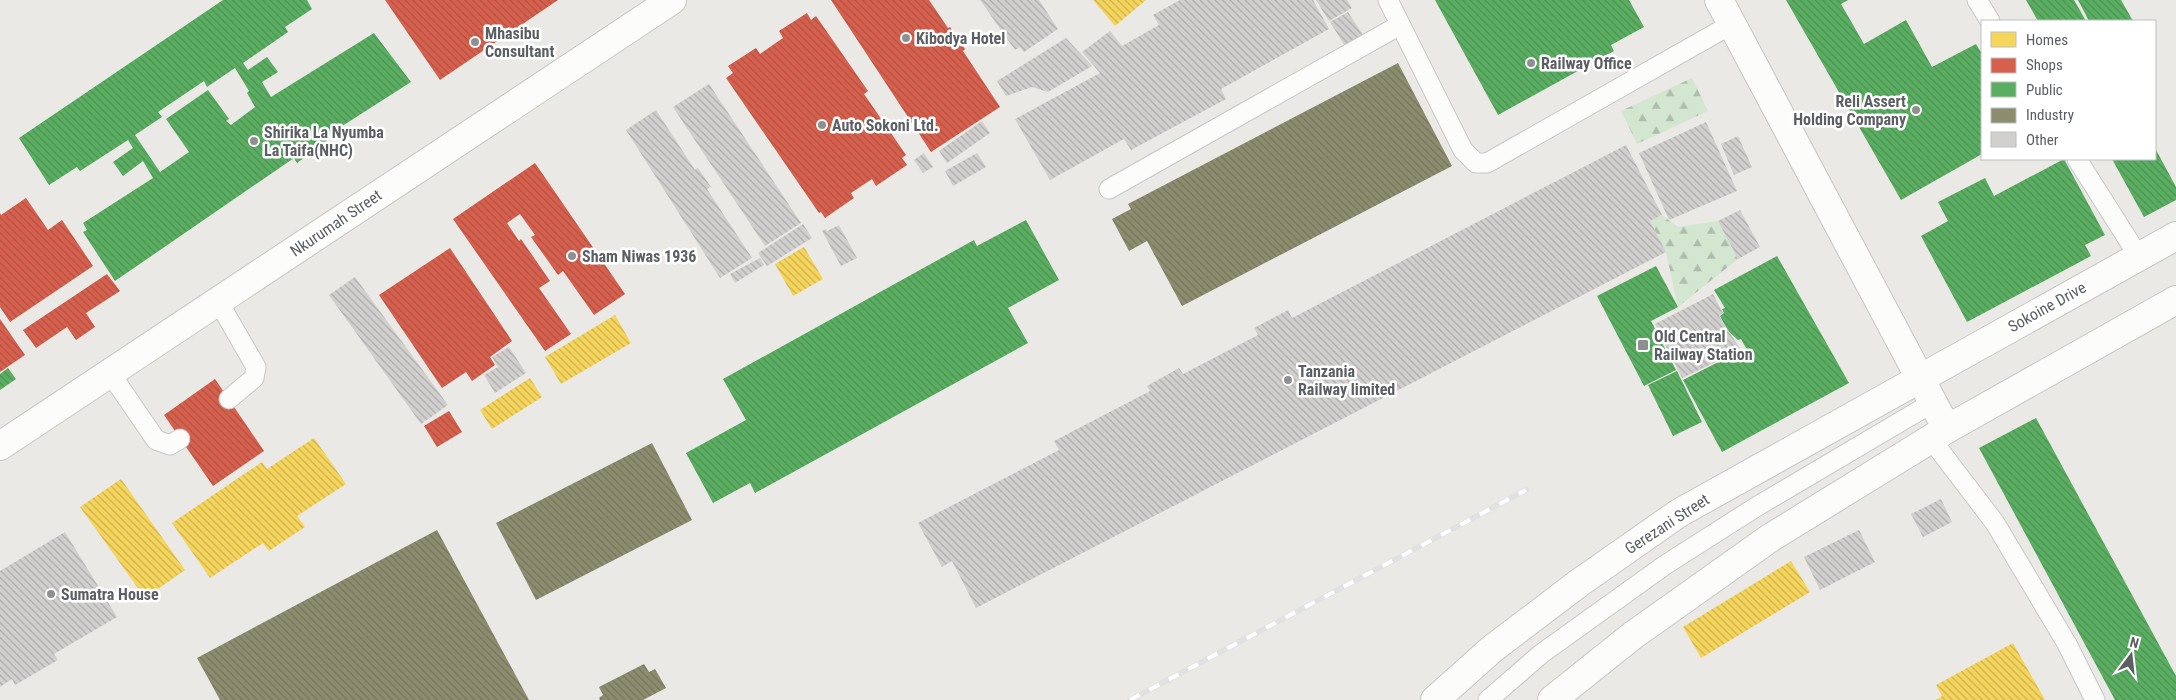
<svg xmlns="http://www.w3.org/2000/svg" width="2176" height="700" viewBox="0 0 2176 700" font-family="'Roboto Condensed',sans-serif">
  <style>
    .forest { fill: url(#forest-firs) }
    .homes { fill: url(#homes-back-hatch) }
    .shops { fill: url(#shops-back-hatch) }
    .public { fill: url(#public-back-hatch); fill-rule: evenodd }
    .industry { fill: url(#industry-back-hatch) }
    .building { fill: url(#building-back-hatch) }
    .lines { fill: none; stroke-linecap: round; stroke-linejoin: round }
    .lane-casing { stroke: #c7c7c7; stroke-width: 21 }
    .secondary-casing { stroke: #c6c6c5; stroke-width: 30 }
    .lane { stroke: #fcfcfb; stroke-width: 19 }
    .secondary { stroke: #fcfcfb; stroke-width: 28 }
    .rail-casing { stroke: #e2e1e2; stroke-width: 5.5 }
    .rail { stroke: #fff; stroke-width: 4; stroke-dasharray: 11; stroke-linecap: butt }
    .poi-dot { fill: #8d8f90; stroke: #fff; stroke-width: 2 }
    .labels { text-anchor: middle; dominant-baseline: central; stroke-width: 5; stroke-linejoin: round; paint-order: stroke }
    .poi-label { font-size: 16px; font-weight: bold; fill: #5b5e63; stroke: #fff; text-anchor: start }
    .street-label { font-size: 16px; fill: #5b5e63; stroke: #fff }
  </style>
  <defs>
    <pattern id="forest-firs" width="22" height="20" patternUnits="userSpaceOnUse" patternTransform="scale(1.25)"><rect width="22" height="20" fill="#d3e6d0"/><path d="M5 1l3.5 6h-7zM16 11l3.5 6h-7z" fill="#aebeac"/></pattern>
    <pattern id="homes-back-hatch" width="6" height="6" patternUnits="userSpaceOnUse" patternTransform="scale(1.25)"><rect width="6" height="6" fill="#f6d55c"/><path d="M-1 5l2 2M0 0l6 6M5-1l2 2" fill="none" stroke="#cab050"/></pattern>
    <pattern id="shops-back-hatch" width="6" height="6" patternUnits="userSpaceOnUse" patternTransform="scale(1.25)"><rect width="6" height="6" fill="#d6604d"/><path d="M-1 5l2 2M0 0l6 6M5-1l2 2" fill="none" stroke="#b15244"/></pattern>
    <pattern id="public-back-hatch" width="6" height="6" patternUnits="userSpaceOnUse" patternTransform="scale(1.25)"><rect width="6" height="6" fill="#5aae61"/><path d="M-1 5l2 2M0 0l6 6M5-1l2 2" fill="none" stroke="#4d9154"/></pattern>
    <pattern id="industry-back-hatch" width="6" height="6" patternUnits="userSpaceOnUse" patternTransform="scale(1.25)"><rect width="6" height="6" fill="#8c8c6e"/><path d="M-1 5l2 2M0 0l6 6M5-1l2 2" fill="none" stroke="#75765e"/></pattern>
    <pattern id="building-back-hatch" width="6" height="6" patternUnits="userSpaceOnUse" patternTransform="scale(1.25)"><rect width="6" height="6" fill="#d1d0ce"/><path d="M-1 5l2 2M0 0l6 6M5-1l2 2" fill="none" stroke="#adacab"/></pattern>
  </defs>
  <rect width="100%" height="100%" fill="#eae9e5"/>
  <!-- forest -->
  <g class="forest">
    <path d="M1692,78L1708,111L1637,144L1621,111Z"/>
    <path d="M1662,215L1678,227L1718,221L1738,259L1678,307L1666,252L1650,221Z"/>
  </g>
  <!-- homes -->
  <g class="homes">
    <path d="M1093,0H1146L1115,26Z"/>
    <path d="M804,247L823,279L793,296L775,264Z"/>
    <path d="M615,315L631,343L561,384L545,357Z"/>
    <path d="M530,378L542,397L492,429L480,410Z"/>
    <path d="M314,438L346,484L297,516L305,527L269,551L263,543L210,578L172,523L262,462L267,469Z"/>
    <path d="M121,479L185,570L145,598L80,507Z"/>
    <path d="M1791,561L1810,592L1701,658L1683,627Z"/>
    <path d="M2013,643L2045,700H1936L1942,696L1936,685Z"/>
  </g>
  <!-- shops -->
  <g class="shops">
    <path d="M385,0H558L440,80Z"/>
    <path d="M831,0H929L948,28L950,27L965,49L963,51L1000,107L931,152Z"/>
    <path d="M807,13L811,20L816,16L868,91L864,94L906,155L902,158L907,165L876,186L872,179L851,193L854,198L825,218L821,212L819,213L726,78L733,73L728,66L756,48L760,54L783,38L779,31Z"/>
    <path d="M535,163L625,294L594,315L563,271L558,275L531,237L535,235L520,214L507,223L519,241L521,239L550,281L539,288L571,334L545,351L453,219Z"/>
    <path d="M26,198L48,230L62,220L93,266L10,322L0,307V213L1,215Z"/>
    <path d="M450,248L512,341L490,357L495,365L472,381L466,372L442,388L379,295Z"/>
    <path d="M107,274L120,291L86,313L95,327L76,340L67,327L36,348L23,330Z"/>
    <path d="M0,319L25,355L0,372Z"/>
    <path d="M215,379L264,451L213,486L164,415Z"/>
    <path d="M449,411L462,432L437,447L424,426Z"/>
  </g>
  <!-- public -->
  <g class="public">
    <path d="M223,0H307L312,9L285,27L288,32L243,63L248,70L267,57L278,72L262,82L271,97L374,33L411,82L325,137L327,141L297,163L294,158L115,281L83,232L87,230L83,223L153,178L143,161L123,176L113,162L133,148L128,140L80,171L77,167L49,185L19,138ZM235,68L249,91L247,93L255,107L231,125L226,121L229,119L208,90L166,119L189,152L160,172L135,135L162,117L158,112L204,81L207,87Z"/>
    <path d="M1435,0H1629L1644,27L1611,45L1614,51L1498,115Z"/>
    <path d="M1786,0H1848L1841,4L1864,44L1906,20L1932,67L1976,44L1982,54V154L1901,200Z"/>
    <path d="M2026,0H2074L2086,21H2038Z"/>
    <path d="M2078,0H2121L2133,21H2089Z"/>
    <path d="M2155,148L2176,187V200L2144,217L2112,159H2155Z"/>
    <path d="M2064,159L2105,235L2085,245L2091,256L1967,322L1921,236L1948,221L1938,202L1985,178L1994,196Z"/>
    <path d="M1026,220L1059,280L1008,308L1028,343L755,493L750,483L713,503L686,453L746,420L723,379L974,240L977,246Z"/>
    <path d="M1777,256L1849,383L1722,452L1683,380L1746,348L1741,339L1738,340L1728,331L1720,316L1724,313L1722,309L1725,308L1714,290Z"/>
    <path d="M1656,266L1678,307L1651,321L1676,370L1644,386L1597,296Z"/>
    <path d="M8,368L16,379L0,390V374Z"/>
    <path d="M1677,371L1702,422L1673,436L1648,385Z"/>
    <path d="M2036,418L2176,676V700H2115L1979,448Z"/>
  </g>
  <!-- industry -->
  <g class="industry">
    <path d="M1398,63L1452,166L1182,306L1147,241L1129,251L1112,219L1131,209L1128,204Z"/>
    <path d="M652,443L692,520L536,600L496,523Z"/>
    <path d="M437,530L529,700H220L197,658Z"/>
    <path d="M644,664L649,672L655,669L666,688L643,700H600L599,698L603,695L599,687Z"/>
  </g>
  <!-- building -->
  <g class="building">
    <path d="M980,0H1039L1058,29L1024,52L1020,47L1015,50Z"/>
    <path d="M1180,0H1313L1329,29L1221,89L1226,99L1131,150L1124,139L1050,180L1015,119L1100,73L1082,52L1110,31L1122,46L1159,25L1153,15Z"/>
    <path d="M1316,0H1347L1352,8L1329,21Z"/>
    <path d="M1348,12L1363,35L1345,46L1330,22Z"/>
    <path d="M1066,38L1092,66L1048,92L1032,87L1006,96L997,81Z"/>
    <path d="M709,84L801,223L765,246L673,107Z"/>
    <path d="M656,110L695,170L698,168L711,187L707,189L752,258L720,278L626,130Z"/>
    <path d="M982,121L990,133L947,163L939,151Z"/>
    <path d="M1706,122L1737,191L1669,220L1639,153Z"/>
    <path d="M1738,136L1752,167L1734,175L1721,144Z"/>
    <path d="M1626,145L1662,215L1650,221L1666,252L976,608L952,561L942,567L918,523L1059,450L1054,441L1150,391L1147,386L1179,368L1183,374L1258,335L1254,328L1288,310L1292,318Z"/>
    <path d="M924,153L933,167L923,173L914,160Z"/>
    <path d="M977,153L986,167L953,186L945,171Z"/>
    <path d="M1740,210L1760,247L1738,259L1718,221Z"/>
    <path d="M803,224L812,238L767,266L758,253Z"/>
    <path d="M839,225L857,258L841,266L822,231L826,229L827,231Z"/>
    <path d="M760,258L764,265L735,283L730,274Z"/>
    <path d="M355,277L448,405L421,424L329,295Z"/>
    <path d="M1713,294L1723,313L1719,316L1741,350L1682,378L1655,324Z"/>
    <path d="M509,347L526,373L495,393L484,375L498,367L492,357Z"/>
    <path d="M1941,499L1952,522L1923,537L1911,514Z"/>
    <path d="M1859,530L1875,562L1820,590L1804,557Z"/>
    <path d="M65,532L117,617L54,654L58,660L15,685L12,679L0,687V571Z"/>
  </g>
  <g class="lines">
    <!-- lane casing -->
    <g class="lane-casing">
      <g id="lane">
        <path d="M1388,0L1463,150L1476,163H1487L1732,24"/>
        <path d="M1977,0L1990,21"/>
        <path d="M2077,159L2139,257"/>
        <path d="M1109,189L1400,25"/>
        <path d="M218,301L256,367L254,378L229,399"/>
        <path d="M110,373L156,440L170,445L180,439"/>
        <path d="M1931,439L1995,523L2067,644L2095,700"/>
        <path d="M1488,700L1541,654L1665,565L1756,507L1932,403"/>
      </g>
    </g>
    <!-- secondary casing -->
    <g class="secondary-casing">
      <g id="secondary">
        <path d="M1719,0L1947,429"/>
        <path d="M0,446L672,0"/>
        <path d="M1435,700L1492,649L1579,583L1679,513L2176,236"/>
        <path d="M1552,700L1632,636L1770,538L1947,429L2176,300"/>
      </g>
    </g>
    <!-- lane -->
    <use href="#lane" class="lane"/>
    <!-- secondary -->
    <use href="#secondary" class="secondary"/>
    <!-- rail casing -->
    <g class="rail-casing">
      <path id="rail" d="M1130,700L1526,490"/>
    </g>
    <!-- rail -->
    <use href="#rail" class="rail"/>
  </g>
  <!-- markers -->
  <g class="poi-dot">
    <circle cx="906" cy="38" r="5"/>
    <circle cx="475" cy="42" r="5"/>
    <circle cx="1531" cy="63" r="5"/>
    <circle cx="1916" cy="110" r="5"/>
    <circle cx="822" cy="125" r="5"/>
    <circle cx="254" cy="141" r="5"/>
    <circle cx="572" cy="256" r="5"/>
    <rect x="1637" y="339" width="12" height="12" rx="2.5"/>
    <circle cx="1288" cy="380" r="5"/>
    <circle cx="51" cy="594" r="5"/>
  </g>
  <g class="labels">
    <!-- poi labels -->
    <g class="poi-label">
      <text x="485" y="33">Mhasibu<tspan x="485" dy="18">Consultant</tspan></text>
      <text x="916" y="38">Kibodya Hotel</text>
      <text x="1541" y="63">Railway Office</text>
      <text x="1906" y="101" text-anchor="end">Reli Assert<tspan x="1906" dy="18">Holding Company</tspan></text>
      <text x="832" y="125">Auto Sokoni Ltd.</text>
      <text x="264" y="132">Shirika La Nyumba<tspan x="264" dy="18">La Taifa(NHC)</tspan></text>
      <text x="582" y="256">Sham Niwas 1936</text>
      <text x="1654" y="336">Old Central<tspan x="1654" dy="18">Railway Station</tspan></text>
      <text x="1298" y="371">Tanzania<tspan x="1298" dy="18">Railway limited</tspan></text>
      <text x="61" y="594">Sumatra House</text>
    </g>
    <!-- street labels -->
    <g class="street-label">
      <text transform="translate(336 223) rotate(-34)">Nkurumah Street</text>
      <text transform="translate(2047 307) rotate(-29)">Sokoine Drive</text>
      <text transform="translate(1667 524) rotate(-33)">Gerezani Street</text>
    </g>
  </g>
  <!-- legend -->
  <rect x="1981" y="20" width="175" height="140" fill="#ffffff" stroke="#bdbfc1"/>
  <rect x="1991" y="32" width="25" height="15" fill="#f6d55c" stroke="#bdbfc1"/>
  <text x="2026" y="45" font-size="15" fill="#5b5e63">Homes</text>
  <rect x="1991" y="58" width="25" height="15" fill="#d6604d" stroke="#bdbfc1"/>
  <text x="2026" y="70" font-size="15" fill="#5b5e63">Shops</text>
  <rect x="1991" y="82" width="25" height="15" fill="#5aae61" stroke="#bdbfc1"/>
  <text x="2026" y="95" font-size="15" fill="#5b5e63">Public</text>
  <rect x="1991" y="108" width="25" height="15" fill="#8c8c6e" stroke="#bdbfc1"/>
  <text x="2026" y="120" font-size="15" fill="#5b5e63">Industry</text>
  <rect x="1991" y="132" width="25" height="15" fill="#d1d0ce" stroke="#bdbfc1"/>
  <text x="2026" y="145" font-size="15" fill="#5b5e63">Other</text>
  <!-- north arrow -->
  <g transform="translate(2131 655) rotate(15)" stroke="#ffffff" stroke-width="4" paint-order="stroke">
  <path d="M0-4L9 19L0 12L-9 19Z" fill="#5b5e63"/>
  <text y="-8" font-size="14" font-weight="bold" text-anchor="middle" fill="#5b5e63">N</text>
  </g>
</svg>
